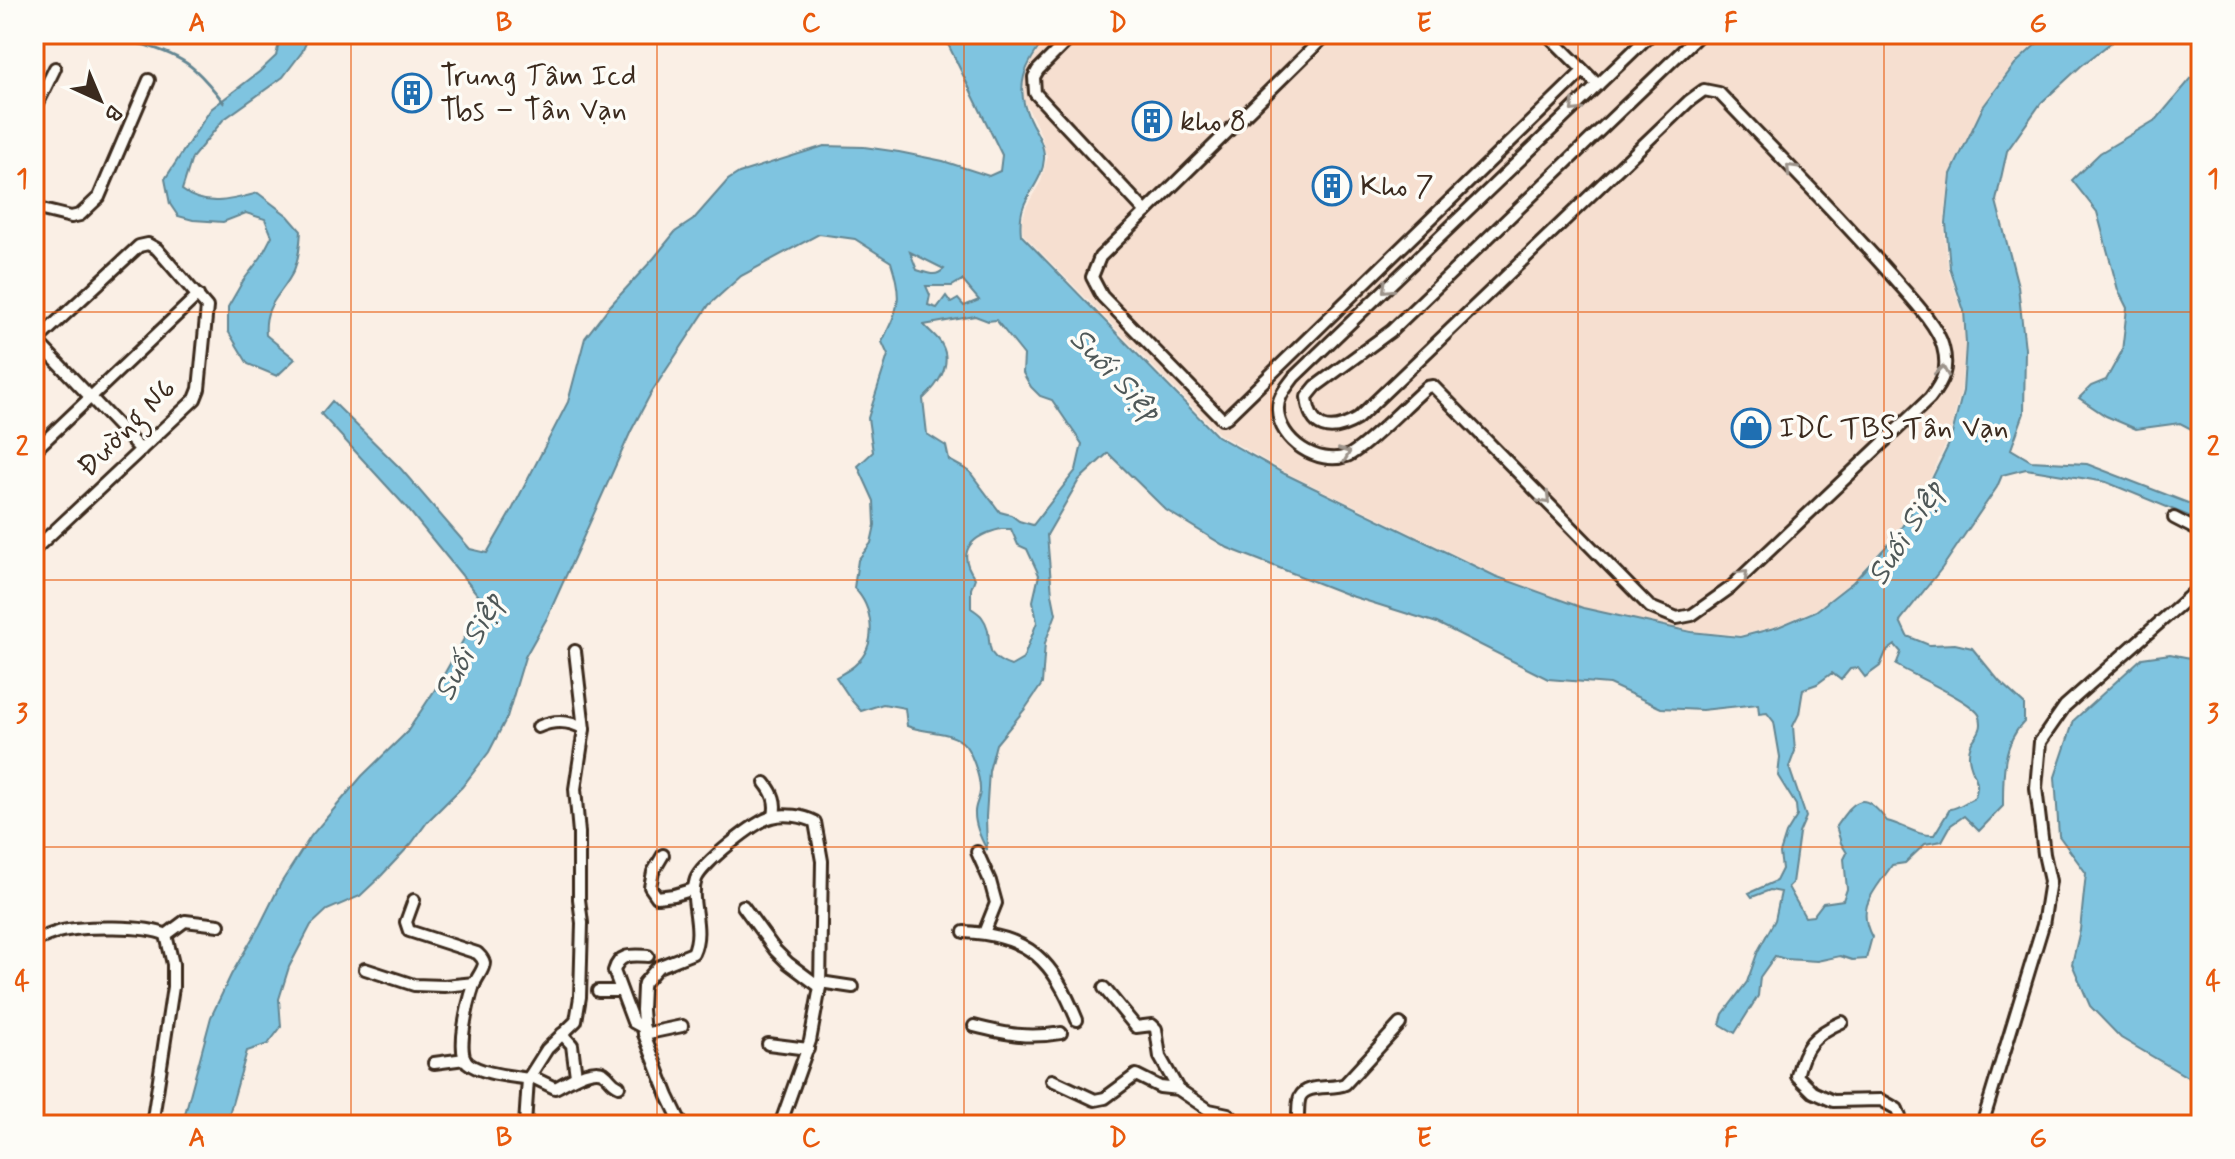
<svg xmlns="http://www.w3.org/2000/svg" width="2235" height="1159" viewBox="0 0 2235 1159" font-family="Mynerve,sans-serif">
  <style>
    .built { fill: #f6dfd0 }
    .water { fill: #7fc4e0; stroke: #648692; stroke-width: 2; fill-rule: evenodd }
    .lines { fill: none; stroke-linecap: round; stroke-linejoin: round }
    .stream { stroke: #648692; stroke-width: 3 }
    .minor-casing { stroke: #3b2a1e; stroke-width: 16 }
    .minor { stroke: #fdfcf7; stroke-width: 10 }
    .oneway { stroke: #9c938a }
    .grid { fill: none; stroke: #e8590c; stroke-width: 2; stroke-opacity: 0.55 }
    .labels { text-anchor: middle; dominant-baseline: central; stroke-width: 7; stroke-linejoin: round; paint-order: stroke }
    .poi-label { font-size: 30px; fill: #3b2a1e; stroke: #fdfcf7; text-anchor: start }
    .street-label { font-size: 30px; fill: #3b2a1e; stroke: #fdfcf7 }
    .water-label { font-size: 32px; font-style: italic; fill: #4f5858; stroke: #fdfcf7 }
    .neatline { fill: none; stroke: #e8590c; stroke-width: 3 }
    .grid-label { font-size: 26px; text-anchor: middle; font-weight: bold; fill: #e8590c }
  </style>
  <rect width="100%" height="100%" fill="#faefe5"/>
  <filter id="ink" filterUnits="userSpaceOnUse"><feTurbulence type="fractalNoise" baseFrequency=".0125" numOctaves="2"/><feDisplacementMap in="SourceGraphic" scale="16" xChannelSelector="R" yChannelSelector="G"/><feConvolveMatrix kernelMatrix="1 2 1 2 8 2 1 2 1" color-interpolation-filters="sRGB"/></filter>
  <g filter="url(#ink)">
    <!-- built -->
    <path class="built" d="M1051,34H2045L2014,63L1981,108L1950,173L1944,224L1948,269L1962,311L1965,344L1961,391L1948,440L1927,485L1894,536L1852,581L1816,609L1777,626L1740,635L1692,631L1583,608L1497,575L1287,473L1219,434L1023,234L1022,222L1026,207L1041,181L1047,158L1041,135L1024,100V79L1032,60Z"/>
    <!-- water -->
    <g class="water">
      <path d="M281,34H310L302,52L283,77L223,120L192,158L182,190C205,208 232,200 258,193L288,216L301,231C300,245 299,258 294,270C282,296 263,303 266,335L295,359L277,376L248,364L228,331V307L243,281L261,257L272,236L265,219L246,213L223,222L193,220L178,216L170,204L165,179L211,109L259,72L276,56Z"/>
      <path d="M943,34H1049C1025,64 1012,87 1032,124C1038,134 1045,147 1044,159C1043,177 1031,189 1024,205C1020,215 1020,225 1021,235L1217,436L1285,474L1495,576L1583,608L1691,632L1740,637L1778,627L1816,611L1853,582L1895,537L1928,487L1950,442L1963,391L1966,344L1964,311L1950,268L1946,223L1951,174L1983,107L2015,64L2047,34H2122L2081,66L2041,103L2007,151L1996,201L2018,286L2025,349L2024,413L2011,449L2031,461L2087,464L2201,508V521L2106,482L2026,469L2002,475L1997,487L1942,568L1900,621L1907,636L1929,645L1955,644L1972,648L1999,681L2024,704V722C2002,743 2003,778 2003,806L1979,831L1964,816L1951,825L1942,841L1925,844L1905,863L1892,865C1875,891 1855,906 1872,937L1866,959L1852,960L1840,956L1817,961L1785,959L1775,956L1760,977L1758,996L1735,1033L1720,1024L1723,1014L1747,982L1758,951L1775,920L1781,892L1770,890L1752,897L1749,893L1776,881L1782,869L1780,853L1786,834L1797,816L1796,805L1778,776L1780,757L1774,722L1767,713L1759,714L1758,704L1702,710L1661,708L1609,684L1548,679L1437,623L1351,596L1228,548L1166,510L1108,453L1079,480L1047,535L1052,594L1056,614L1045,643L1042,684L1025,709L996,744L989,771L986,817L987,850C981,839 975,826 975,814C974,805 981,797 980,789C980,777 971,749 962,742C946,730 925,733 907,726L905,708L883,704L861,711L852,701L836,677C843,673 852,669 857,663C878,643 873,607 854,588L858,560L871,543L875,525L874,501L858,466L873,452L868,418L888,355L882,342C899,307 903,299 891,262L855,239L819,234L741,276L709,305L651,393L631,431L547,618L525,657L507,717L489,752L462,787L428,821L411,844L380,877L360,896L327,910L311,925L289,967L279,999L281,1027L268,1044L247,1051L226,1125H182L211,1017L231,975L260,925L281,883L311,836L362,776L407,732L438,685L465,637L482,600L407,508L321,414L332,401L401,469L470,549L487,553L513,508L568,402L585,338L609,307L654,258L675,232L693,220L728,180L739,173L824,146L864,147L899,152L943,161L989,176L1000,171L1002,155ZM910,252L944,269C935,278 928,273 917,270ZM962,280L979,300L964,306L958,299L951,303L946,296L937,308L928,305L930,295L926,286H952ZM975,316L988,321L996,320L1024,355L1023,373L1031,387L1040,396L1052,400L1082,444L1076,470L1033,525L1019,521L1011,515L1000,512L969,471L949,460L946,446L927,434L923,399C937,386 953,365 942,345C939,338 929,331 924,325ZM1001,529H1011L1018,545L1027,549L1039,575L1033,601L1037,622L1023,659L1011,666C977,654 997,637 982,617C979,613 975,611 971,608V589L975,578C954,550 974,535 1001,529ZM1895,645L1901,652L1896,665C1916,677 1963,697 1977,712C1980,715 1981,719 1981,724C1981,737 1968,738 1969,757C1970,774 1983,780 1974,798C1965,802 1959,808 1950,809L1934,835C1917,836 1904,825 1887,821C1863,790 1856,798 1836,826L1841,843L1847,853L1844,859L1847,889L1843,900L1823,903L1813,916L1805,917L1788,887L1792,883L1799,833L1806,817L1789,767L1795,751L1793,726L1799,714L1803,689L1817,684L1832,673L1841,680L1850,669L1858,668L1865,677L1880,666L1886,652Z"/>
      <path d="M2201,72V434L2180,423L2136,429L2106,416L2079,398L2091,386L2106,380L2122,351L2127,308L2118,290L2097,212L2072,180L2100,153L2157,119L2194,75Z"/>
      <path d="M2170,654L2201,660V1085L2121,1038L2090,1006L2072,964L2080,930L2086,873L2059,836L2055,777L2074,720L2142,658Z"/>
    </g>
    <g class="lines">
      <!-- stream -->
      <g class="stream">
        <path d="M98,34C127,40 172,49 194,69C205,79 215,91 224,103"/>
        <path d="M34,38L44,34"/>
      </g>
      <!-- minor casing -->
      <g class="minor-casing">
        <g id="minor">
          <path d="M1074,34L1038,70L1034,77L1035,93L1146,212L1327,34"/>
          <path d="M1547,34L1598,85"/>
          <path d="M1651,34L1294,377C1287,387 1277,397 1278,410C1279,441 1318,466 1347,456C1363,450 1410,401 1427,387L1433,386L1650,607L1677,618L1692,615L1730,588L1930,398C1943,381 1949,369 1943,347C1938,326 1912,299 1897,282C1841,217 1779,156 1719,93L1704,90L1689,101L1357,419C1330,435 1310,430 1307,397L1316,386L1391,331L1700,34"/>
          <path d="M34,111L55,68"/>
          <path d="M34,208L71,217L80,215L99,197L149,80"/>
          <path d="M1146,212L1100,257L1092,277L1102,296L1222,419L1227,417L1583,71"/>
          <path d="M37,341L141,450"/>
          <path d="M34,343L139,246L148,244L157,249L207,307L199,389L195,399L34,550"/>
          <path d="M34,451L198,295"/>
          <path d="M2174,518L2201,532"/>
          <path d="M538,727C554,720 569,720 584,729"/>
          <path d="M765,783C773,793 777,802 774,816"/>
          <path d="M977,852L990,881L996,903L984,933"/>
          <path d="M663,855L653,872L650,887L657,897L674,895L694,889"/>
          <path d="M414,900L406,922L409,931L477,953C480,956 483,958 484,963C484,970 476,978 474,985C469,1000 455,1053 468,1063C481,1074 512,1076 528,1079"/>
          <path d="M743,906L775,950L788,963L820,987"/>
          <path d="M964,932C1030,935 1053,961 1077,1020"/>
          <path d="M166,935L185,921L219,925"/>
          <path d="M34,941C42,938 50,934 58,932C79,926 148,925 166,935L173,964V987L152,1125"/>
          <path d="M365,969L414,985L444,986L475,983"/>
          <path d="M820,982L853,987"/>
          <path d="M1104,988L1136,1027L1152,1025L1156,1029L1160,1057L1178,1089L1209,1110L1228,1114L1239,1125"/>
          <path d="M598,991H620"/>
          <path d="M1842,1022C1814,1034 1804,1046 1797,1076L1813,1092L1833,1101L1881,1100L1897,1109L1903,1125"/>
          <path d="M974,1026C1006,1034 1028,1039 1061,1033"/>
          <path d="M644,1028L633,1022L614,971C619,953 632,955 648,956"/>
          <path d="M562,1034L572,1045L576,1076"/>
          <path d="M644,1034L682,1026"/>
          <path d="M768,1044L808,1049"/>
          <path d="M434,1063L465,1059"/>
          <path d="M530,1076L555,1088C566,1083 592,1065 604,1073C611,1078 611,1083 619,1086"/>
          <path d="M1052,1080L1095,1100L1105,1098L1136,1075L1160,1087L1178,1089"/>
          <path d="M525,1125L528,1079L547,1049L576,1021L580,997L582,923L579,899V833L575,789L584,729L575,651"/>
          <path d="M682,1125L668,1096L644,1034L642,1010L643,987L644,983L658,967L693,953C705,928 688,901 696,879C702,864 755,821 772,817C784,813 804,816 815,822L822,861L820,987L810,1041L780,1125"/>
          <path d="M894,1125H900"/>
          <path d="M1297,1125C1299,1117 1297,1104 1300,1097C1307,1083 1333,1090 1345,1084L1400,1024"/>
          <path d="M1982,1125L2043,925L2050,881L2044,854L2036,788L2040,742L2065,706L2201,586"/>
        </g>
      </g>
      <!-- minor -->
      <use href="#minor" class="minor"/>
    </g>
    <!-- one-way arrows -->
    <defs><path id="oneway-chevron" d="M-2-3.5L2.5 0L-2 3.5" fill="none" stroke-width="1.6" stroke-linecap="round" stroke-linejoin="round" transform="scale(2)"/></defs>
    <g class="oneway">
      <use href="#oneway-chevron" transform="translate(1575 107) rotate(136)"/>
      <use href="#oneway-chevron" transform="translate(1791 169) rotate(-134)"/>
      <use href="#oneway-chevron" transform="translate(1387 288) rotate(136)"/>
      <use href="#oneway-chevron" transform="translate(1942 371) rotate(-82)"/>
      <use href="#oneway-chevron" transform="translate(1345 454) rotate(-22)"/>
      <use href="#oneway-chevron" transform="translate(1545 499) rotate(46)"/>
      <use href="#oneway-chevron" transform="translate(1743 575) rotate(-44)"/>
    </g>
  </g>
  <!-- grid -->
  <path class="grid" d="M351,34V1125M657,34V1125M964,34V1125M1271,34V1125M1578,34V1125M1884,34V1125M34,312H2201M34,580H2201M34,847H2201"/>
  <!-- icons -->
  <defs>
    <g id="building-ring" transform="scale(2)"><circle r="9.5" fill="#fdfcf7" stroke="#1f6fb2" stroke-width="1.5"/><path d="M-4-6H4V6H1V3H-1V6H-4ZM-2.5-4.3h1.7v1.8h-1.7ZM.8-4.3h1.7v1.8H.8ZM-2.5-1h1.7V.8h-1.7ZM.8-1h1.7V.8H.8Z" fill="#1f6fb2"/></g>
    <g id="shop-ring" transform="scale(2)"><circle r="9.5" fill="#fdfcf7" stroke="#1f6fb2" stroke-width="1.5"/><path d="M-5-2.5h2.3a2.7 3.5 0 0 1 5.4 0H5L5.5 6h-11ZM-1.5-2.5h3a1.5 2.3 0 0 0-3 0Z" fill="#1f6fb2"/></g>
  </defs>
  <g fill-rule="evenodd">
    <use href="#building-ring" x="412" y="93"/>
    <use href="#building-ring" x="1152" y="121"/>
    <use href="#building-ring" x="1332" y="186"/>
    <use href="#shop-ring" x="1751" y="428"/>
  </g>
  <g class="labels">
    <!-- poi labels -->
    <g class="poi-label">
      <text x="440" y="76">Trung Tâm Icd<tspan x="440" dy="34">Tbs – Tân Vạn</tspan></text>
      <text x="1180" y="121">kho 8</text>
      <text x="1360" y="186">Kho 7</text>
      <text x="1779" y="428">IDC TBS Tân Vạn</text>
    </g>
    <!-- street labels -->
    <g class="street-label">
      <text transform="translate(127 428) rotate(-45)">Đường N6</text>
    </g>
    <!-- water labels -->
    <g class="water-label">
      <text transform="translate(1115 375) rotate(46)">Suối Siệp</text>
      <text transform="translate(1906 533) rotate(-58)">Suối Siệp</text>
      <text transform="translate(469 647) rotate(-63)">Suối Siệp</text>
    </g>
  </g>
  <!-- margin -->
  <rect width="2235" height="1159" fill="none" stroke="#fdfcf7" stroke-width="88"/>
  <!-- north arrow -->
  <g transform="translate(100 100) rotate(136)" stroke="#fdfcf7" stroke-width="6" paint-order="stroke">
  <path d="M0-6L14 30L0 20L-14 30Z" fill="#3b2a1e"/>
  <text y="-12" font-size="22" font-weight="bold" text-anchor="middle" fill="#3b2a1e">B</text>
  </g>
  <rect x="44" y="44" width="2147" height="1071" class="neatline"/>
  <g class="grid-label">
    <text x="197" y="31">A</text>
    <text x="504" y="31">B</text>
    <text x="811" y="31">C</text>
    <text x="1118" y="31">D</text>
    <text x="1424" y="31">E</text>
    <text x="1731" y="31">F</text>
    <text x="2038" y="31">G</text>
    <text x="22" y="187">1</text>
    <text x="2213" y="187">1</text>
    <text x="22" y="455">2</text>
    <text x="2213" y="455">2</text>
    <text x="22" y="722">3</text>
    <text x="2213" y="722">3</text>
    <text x="22" y="990">4</text>
    <text x="2213" y="990">4</text>
    <text x="197" y="1146">A</text>
    <text x="504" y="1146">B</text>
    <text x="811" y="1146">C</text>
    <text x="1118" y="1146">D</text>
    <text x="1424" y="1146">E</text>
    <text x="1731" y="1146">F</text>
    <text x="2038" y="1146">G</text>
  </g>
</svg>
